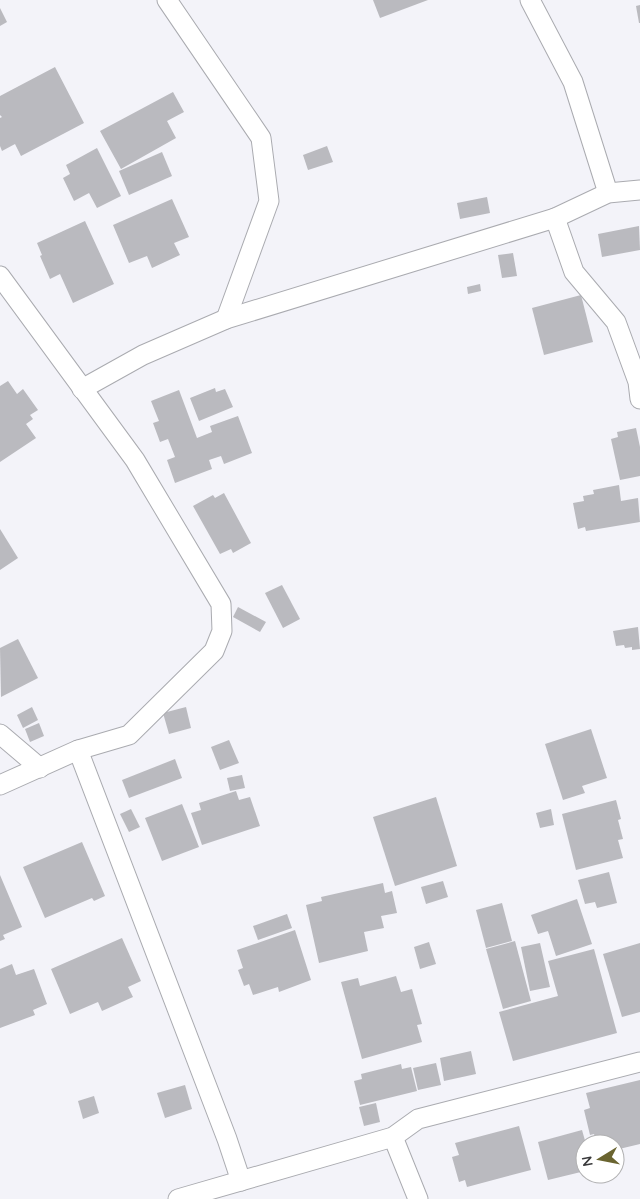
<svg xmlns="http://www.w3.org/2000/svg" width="640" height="1199" viewBox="0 0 640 1199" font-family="Quicksand,sans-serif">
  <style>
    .building { fill: #bababf }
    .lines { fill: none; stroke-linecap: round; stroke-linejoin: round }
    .minor-casing { stroke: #aaabb0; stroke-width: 21 }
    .minor { stroke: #fff; stroke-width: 19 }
  </style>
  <rect width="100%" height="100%" fill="#f3f3f9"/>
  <!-- building -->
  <g class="building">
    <path d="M373,0H428L380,18Z"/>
    <path d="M640,5V23H639L636,6Z"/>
    <path d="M0,8L7,22L0,26Z"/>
    <path d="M55,67L84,123L21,156L15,144L2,151L0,146V118L2,117L0,115V96Z"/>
    <path d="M173,92L184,112L167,121L176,138L121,169L100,131Z"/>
    <path d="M327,146L333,162L308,170L303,155Z"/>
    <path d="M97,148L121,196L97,208L89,193L74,201L63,178L70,174L66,165Z"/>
    <path d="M162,152L172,176L129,195L119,171Z"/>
    <path d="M487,197L490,213L460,219L457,203Z"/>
    <path d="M172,199L189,237L174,243L180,255L152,268L147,256L129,263L113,225Z"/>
    <path d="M85,221L114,284L73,303L60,274L50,279L40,256L42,255L37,243Z"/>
    <path d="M639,226L640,250L602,257L598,234Z"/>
    <path d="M513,253L517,276L502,278L498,255Z"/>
    <path d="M480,284L481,291L468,294L467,287Z"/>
    <path d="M581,295L593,342L544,355L532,308Z"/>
    <path d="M8,381L17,394L23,389L38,410L30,415L33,419L26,424L36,438L0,462V386Z"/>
    <path d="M215,388L216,392L225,389L233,407L199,421L190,398Z"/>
    <path d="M179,390L197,438L212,432L210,426L238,416L252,453L224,464L221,456L209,460L212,469L175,483L167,460L175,457L168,439L160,442L153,423L159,421L151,401Z"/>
    <path d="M636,428L640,447V476L620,480L611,439L618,437L617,432Z"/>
    <path d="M619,485L621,501L638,498L640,522L586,531L585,527L578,529L573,503L584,501L583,496L594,494L593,490Z"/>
    <path d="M224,493L251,543L233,553L231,549L220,554L193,506L213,495L215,498Z"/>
    <path d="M0,529L18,558L0,570Z"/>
    <path d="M282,585L300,619L283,628L265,593Z"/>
    <path d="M238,607L266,622L260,632L233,617Z"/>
    <path d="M638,627L640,649L632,650V647L625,648L624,645L616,646L613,631Z"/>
    <path d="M18,639L38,678L1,697L0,648Z"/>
    <path d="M32,707L38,720L23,728L17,715Z"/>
    <path d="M186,707L191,728L169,734L163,713Z"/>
    <path d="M39,723L44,736L30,742L25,729Z"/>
    <path d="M591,729L607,778L582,786L585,793L563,800L545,744Z"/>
    <path d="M229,740L239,763L220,770L211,747Z"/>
    <path d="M175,759L182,778L129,798L122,780Z"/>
    <path d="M242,775L245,788L230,791L227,778Z"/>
    <path d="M236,791L239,800L250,797L260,826L202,845L191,813L201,810L199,803Z"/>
    <path d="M436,797L457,866L395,886L373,817Z"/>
    <path d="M616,800L621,819L618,820L623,839L618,840L623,858L576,870L562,814Z"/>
    <path d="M182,804L199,847L162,861L145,818Z"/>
    <path d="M131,809L140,827L129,832L120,814Z"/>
    <path d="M551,809L554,825L540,828L536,813Z"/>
    <path d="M82,842L105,896L94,901L92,898L45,918L23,867Z"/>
    <path d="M609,872L617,903L597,908L595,902L585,904L578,880Z"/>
    <path d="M0,875L22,927L3,935L5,939L0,941Z"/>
    <path d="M443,881L448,897L426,904L421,887Z"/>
    <path d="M383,883L385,893L392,891L397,913L381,916L384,928L364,932L368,951L319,963L306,905L322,901L321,897Z"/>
    <path d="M577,899L592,944L556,956L548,931L538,934L531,915Z"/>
    <path d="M502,903L512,941L486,948L476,910Z"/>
    <path d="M287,914L292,928L258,940L253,926Z"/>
    <path d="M295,930L311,980L279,992L278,987L253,995L249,984L244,986L238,970L243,968L237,950Z"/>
    <path d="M122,938L141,981L128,987L133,997L102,1011L98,1002L70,1014L51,969Z"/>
    <path d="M515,941L531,1001L503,1009L486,949Z"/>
    <path d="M429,942L436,964L420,969L414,947Z"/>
    <path d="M540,943L550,987L530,991L521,947Z"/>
    <path d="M640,943V1012L622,1017L603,954Z"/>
    <path d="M594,949L617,1033L513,1061L499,1012L558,996L548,961Z"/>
    <path d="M12,964L16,975L34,969L47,1004L33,1010L35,1015L0,1028V969Z"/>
    <path d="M396,976L401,992L412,989L422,1024L417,1025L422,1042L362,1059L341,982L358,978L360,986Z"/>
    <path d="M471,1051L476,1074L444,1081L440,1058Z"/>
    <path d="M436,1063L441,1085L418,1090L413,1068Z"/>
    <path d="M401,1064L402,1069L411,1067L417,1091L360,1105L354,1081L362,1079L361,1074Z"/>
    <path d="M640,1080V1144L615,1150V1144H597L594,1134L590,1135L584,1110L590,1108L586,1093Z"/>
    <path d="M185,1085L192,1109L165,1118L157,1093Z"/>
    <path d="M94,1096L99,1113L83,1119L78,1101Z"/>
    <path d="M376,1103L380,1122L364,1126L359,1107Z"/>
    <path d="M519,1126L531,1170L467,1187L465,1180L459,1182L452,1157L459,1155L455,1143Z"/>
    <path d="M582,1130L586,1144L585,1171L548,1180L538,1142Z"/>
  </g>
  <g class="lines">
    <!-- minor casing -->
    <g class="minor-casing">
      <g id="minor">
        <path d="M167,0L261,138L269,201L226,319"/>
        <path d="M530,0L573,82L608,193"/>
        <path d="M555,218L574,272L616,322L638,382L640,399"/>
        <path d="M0,276L135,460L221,604L222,631L214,651L129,735L78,750L0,785"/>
        <path d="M82,389L143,355L226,319L555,218L608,193L640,190"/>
        <path d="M0,734L40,768"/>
        <path d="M78,750L227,1139L241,1181"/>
        <path d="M393,1137L418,1199"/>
        <path d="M178,1199L393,1137L418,1119L640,1062"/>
      </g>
    </g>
    <!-- minor -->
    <use href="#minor" class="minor"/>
  </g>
  <!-- north arrow -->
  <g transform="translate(600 1159) rotate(260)"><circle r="24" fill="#ffffff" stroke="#b0b0b1"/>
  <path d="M0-4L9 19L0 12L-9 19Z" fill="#6a6430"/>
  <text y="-8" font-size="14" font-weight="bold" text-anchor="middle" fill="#39393b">N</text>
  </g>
</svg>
